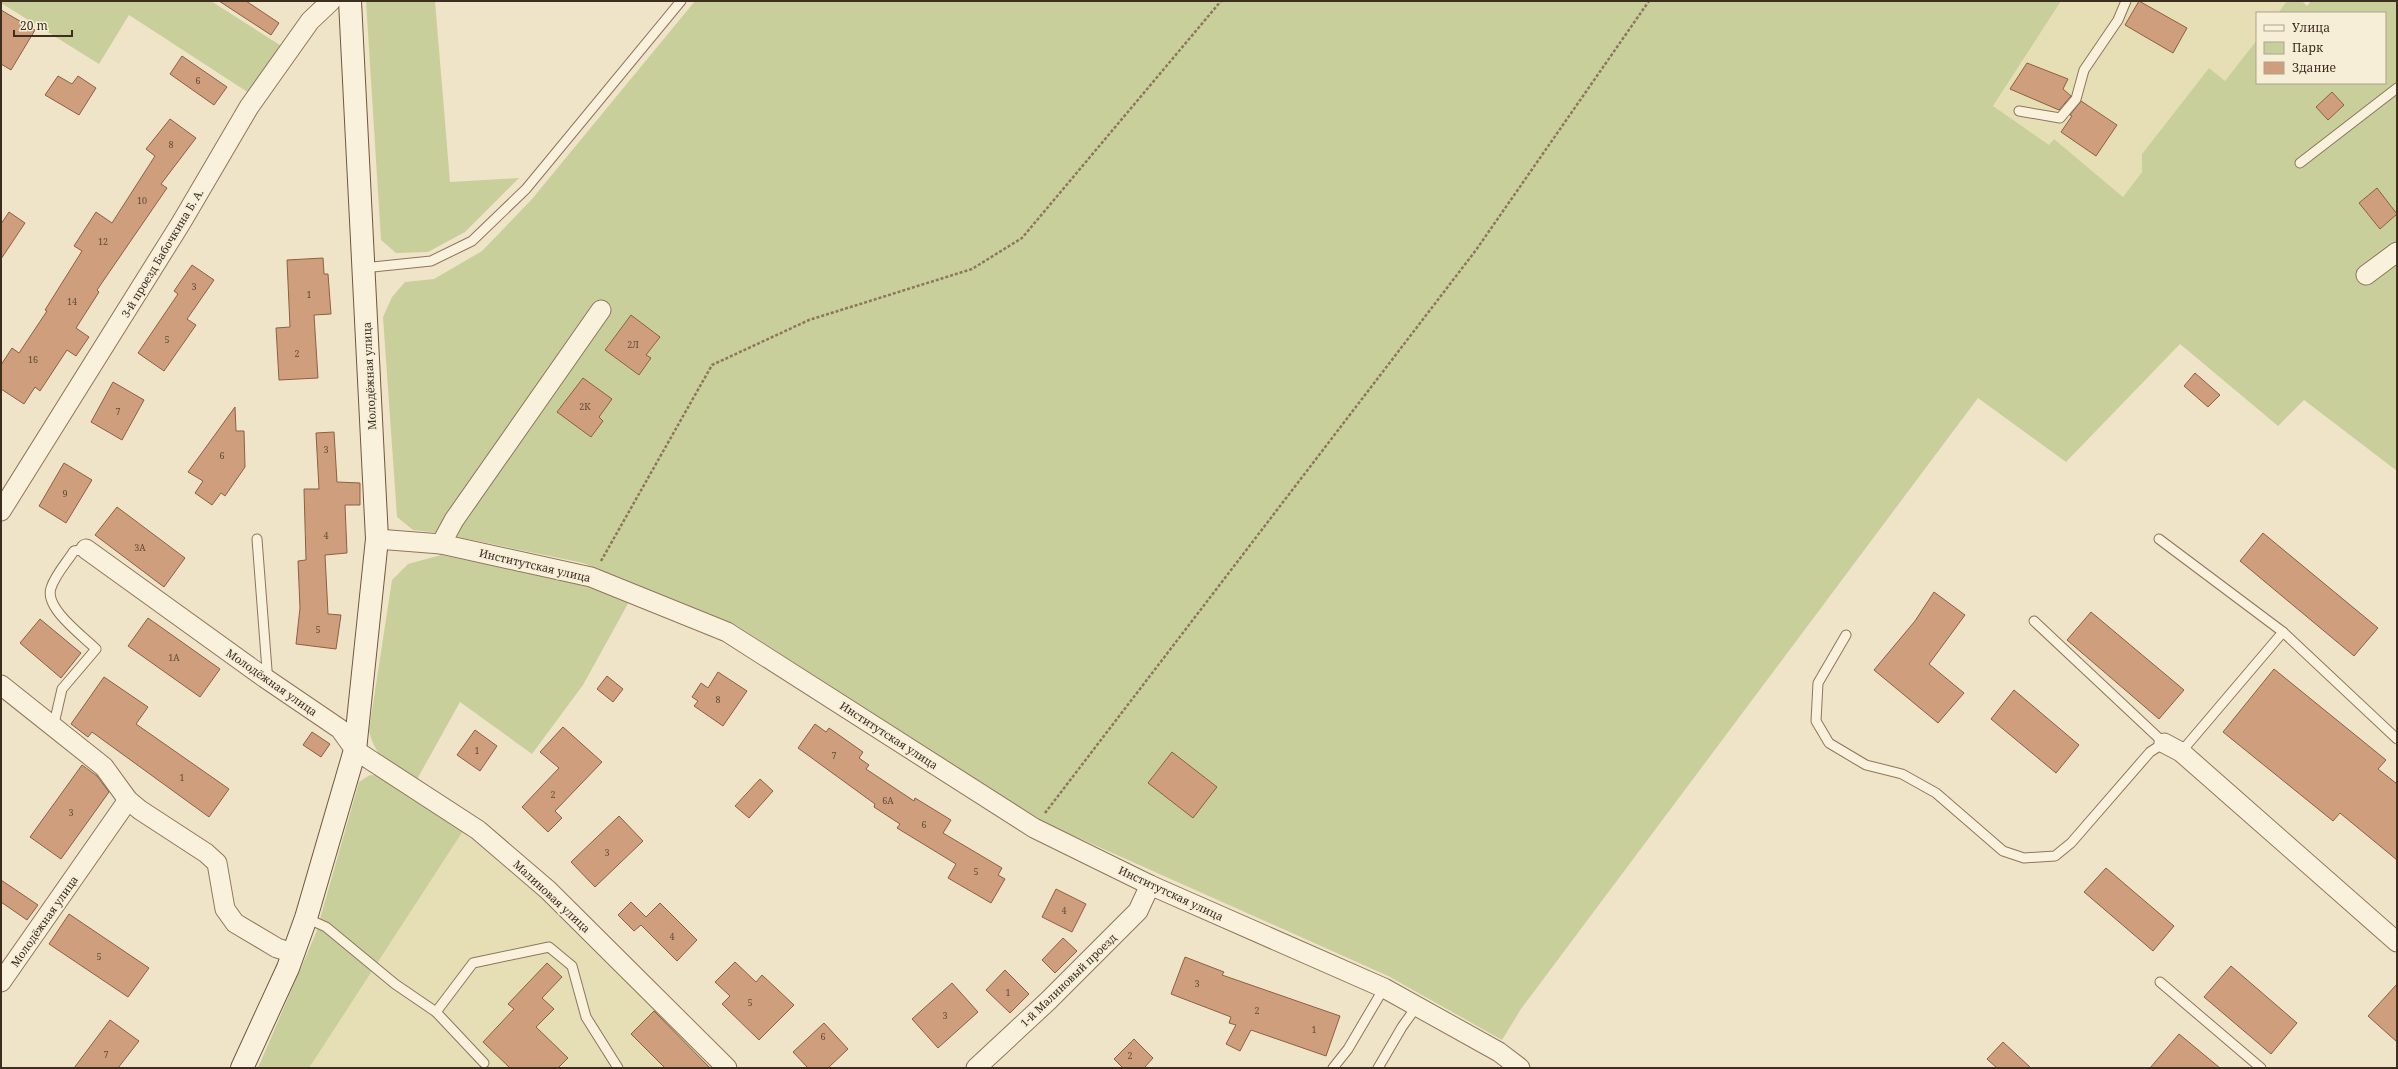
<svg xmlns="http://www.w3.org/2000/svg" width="2398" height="1069" viewBox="0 0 2398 1069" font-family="'Noto Serif',serif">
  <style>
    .farmland { fill: #e6deb5 }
    .green { fill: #c9cf9b }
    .building { fill: #cf9f7d; stroke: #8d5f41 }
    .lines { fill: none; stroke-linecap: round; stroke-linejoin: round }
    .lane-casing { stroke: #8d765c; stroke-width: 11 }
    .street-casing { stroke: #8d765c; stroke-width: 21 }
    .secondary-casing { stroke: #6f573f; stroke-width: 24 }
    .path { stroke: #8d765c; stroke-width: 2.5; stroke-dasharray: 3 2; stroke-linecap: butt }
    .lane { stroke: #faf1dc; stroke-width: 9 }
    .street { stroke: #faf1dc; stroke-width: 19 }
    .secondary { stroke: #faf1dc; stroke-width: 22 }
    .labels { text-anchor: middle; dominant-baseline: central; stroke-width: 4; stroke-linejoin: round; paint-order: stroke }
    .number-label { font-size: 9px; fill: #624a37 }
    .street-label { font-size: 11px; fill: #3d2e20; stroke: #f7eed8 }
  </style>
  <rect width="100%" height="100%" fill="#f0e4c8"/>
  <!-- farmland -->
  <g class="farmland">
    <path d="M2061,1H2287L2278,13H2257V40L2225,82L2209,68L2142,154V172L2123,197L2054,139L2049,146L1993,106Z"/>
    <path d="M463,831L543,896L718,1068H309Z"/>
  </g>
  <!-- green -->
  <g class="green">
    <path d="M1,1H211L283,47L249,93L129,15L99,64L1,3Z"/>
    <path d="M366,1H435L450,182L519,178L465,232L428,252L396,253L381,240Z"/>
    <path d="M695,1H2061L1993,106L2049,145L2054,139L2123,197L2142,172V154L2209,68L2225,81L2257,40V83H2385V13H2278L2287,1H2302L2307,6L2311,1H2397V471L2304,400L2278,426L2180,344L2066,462L1978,398L1521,1009L1502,1040L1388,976L1025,814L736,625L583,563L439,533L413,530L397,517L383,317L392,297L405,282L434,279L482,251L532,199Z"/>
    <path d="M441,555L590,586L630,600L583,685L532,754L460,702L415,783C393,768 374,757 369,730L392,580L408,564Z"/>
    <path d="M370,775L382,776L463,831L309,1068H258L316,933L359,782Z"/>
  </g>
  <!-- building -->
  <g class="building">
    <path d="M219,1H246L279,23L271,35Z"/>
    <path d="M2139,1L2187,28L2173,53L2125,25Z"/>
    <path d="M1,10L35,30L11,70L1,64Z"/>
    <path d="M182,56L227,87L214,105L170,74Z"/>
    <path d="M2027,63L2068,79L2063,89L2071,96L2059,110L2010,89Z"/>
    <path d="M58,76L72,84L78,76L96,88L79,115L45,95Z"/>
    <path d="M2332,92L2344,105L2328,120L2316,107Z"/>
    <path d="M2081,101L2117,125L2096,156L2061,132L2072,116L2070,115Z"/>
    <path d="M170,119L196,138L161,184L167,188L97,290L99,292L76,328L89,337L76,356L67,350L40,391L35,387L24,404L1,389V365L12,348L19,353L47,311L45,310L82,251L74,246L96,212L112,223L155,156L146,149Z"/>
    <path d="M2377,188L2397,214L2380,229L2359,203Z"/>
    <path d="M9,212L25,223L1,259V224Z"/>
    <path d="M323,258L324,274H328L331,314L314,315L318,378L279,380L276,328L290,327L287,260Z"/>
    <path d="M192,265L214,280L187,319L196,325L164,371L138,353L178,294L174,291Z"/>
    <path d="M631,315L660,337L646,355L651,358L639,375L605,350Z"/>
    <path d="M2195,373L2220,395L2208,407L2184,386Z"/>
    <path d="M583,378L612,399L599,417L603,421L591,437L557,412Z"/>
    <path d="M113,382L144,400L122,440L91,422Z"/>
    <path d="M235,407L236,431H244L245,467L225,496L221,493L212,505L195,493L203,481L188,472Z"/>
    <path d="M334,432L337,482L360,483V505H345L347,553L325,555L328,614L341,615L336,649L296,644L300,608L298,561L306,560L304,489H319L316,433Z"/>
    <path d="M64,463L92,480L66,523L39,506Z"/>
    <path d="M117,507L185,558L164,587L95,535Z"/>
    <path d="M2263,533L2378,628L2354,656L2240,561Z"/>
    <path d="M1934,592L1965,615L1929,664L1964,693L1938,723L1874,670L1915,621Z"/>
    <path d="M2091,612L2184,690L2159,719L2067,640Z"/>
    <path d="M148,618L220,669L200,697L128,646Z"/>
    <path d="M40,619L81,653L61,678L20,643Z"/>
    <path d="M2274,669L2386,760L2378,769L2397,784V860L2340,813L2333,821L2223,732Z"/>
    <path d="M718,672L747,691L723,726L694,706L698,701L692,697L701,683L708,688Z"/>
    <path d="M607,676L623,689L613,702L597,689Z"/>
    <path d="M104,677L148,707L136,724L229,789L209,817L92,732L88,737L71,724Z"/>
    <path d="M2014,690L2079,745L2056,773L1991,719Z"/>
    <path d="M815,724L826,732L829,728L863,752L859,758L869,765L866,769L914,801L915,798L951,820L943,833L1002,868L998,875L1005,879L991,903L948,878L956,864L897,828L900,824L874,807L875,804L798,748Z"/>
    <path d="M563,727L602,762L555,811L562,818L548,832L522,807L559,768L540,752Z"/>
    <path d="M475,730L497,746L480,771L457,755Z"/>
    <path d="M312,732L330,744L321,757L303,745Z"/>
    <path d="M1172,752L1217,787L1193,818L1148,783Z"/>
    <path d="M82,765L97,776L109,792L61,859L30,837Z"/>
    <path d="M760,779L773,791L749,818L735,806Z"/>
    <path d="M619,816L643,841L595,887L571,862Z"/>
    <path d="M2106,868L2174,926L2153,951L2084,892Z"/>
    <path d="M1,880L38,905L27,920L1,902Z"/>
    <path d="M1056,889L1086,904L1072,932L1042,917Z"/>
    <path d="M631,902L646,917L660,903L697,940L677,961L641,925L634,931L618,915Z"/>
    <path d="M69,914L149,968L128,997L49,944Z"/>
    <path d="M1063,938L1077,951L1055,973L1042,960Z"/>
    <path d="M1185,957L1224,972L1222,975L1340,1016L1326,1056L1251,1030L1240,1051L1226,1044L1236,1025L1229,1023L1231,1017L1171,994Z"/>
    <path d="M735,962L756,982L762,975L794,1005L759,1040L722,1004L730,996L715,982Z"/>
    <path d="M547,963L562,977L542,998L554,1009L536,1027L568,1058L558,1068H510L483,1042L514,1009L508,1004Z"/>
    <path d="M2231,966L2297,1023L2271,1054L2204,997Z"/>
    <path d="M1005,970L1029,994L1010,1013L986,990Z"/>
    <path d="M952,983L978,1012L938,1048L912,1019Z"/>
    <path d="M2397,984V1042L2368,1016Z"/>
    <path d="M654,1011L710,1068H665L631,1034Z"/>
    <path d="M110,1020L139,1041L118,1068H74Z"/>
    <path d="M824,1023L848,1049L828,1068H808L793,1052Z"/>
    <path d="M2179,1034L2220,1068H2150Z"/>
    <path d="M1134,1039L1153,1058L1144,1068H1123L1114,1059Z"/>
    <path d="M2003,1042L2031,1068H1997L1987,1059Z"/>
  </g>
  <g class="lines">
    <!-- lane casing -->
    <g class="lane-casing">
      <g id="lane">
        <path d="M2019,111L2060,118L2076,99L2084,70L2118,20L2126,1"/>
        <path d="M2300,163L2397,88"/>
        <path d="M363,268L431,261L472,241L526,189L681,1"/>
        <path d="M257,539L267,670L265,678"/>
        <path d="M2159,539L2283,632"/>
        <path d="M1846,635L1818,683L1816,721L1829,743L1866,765L1902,774L1936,793L2003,851L2024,858L2055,856L2071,843L2150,752L2164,743L2034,621"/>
        <path d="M53,728L62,689L96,649C83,636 44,608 51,588C55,575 67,562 74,551L86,549"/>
        <path d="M2181,752L2283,632L2397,739"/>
        <path d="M306,918L326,927L395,984L436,1012L484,1063"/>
        <path d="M2160,982L2261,1068"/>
        <path d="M436,1012L473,963L549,947L572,966L586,1017L618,1068"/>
        <path d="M1333,1068L1348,1049L1384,988"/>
        <path d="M1378,1068L1402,1027L1417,1006"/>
      </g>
    </g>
    <!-- street casing -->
    <g class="street-casing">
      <g id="street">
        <path d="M2366,275L2397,252"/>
        <path d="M1,511L181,223L249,107L310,21L331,1"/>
        <path d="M377,539L441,544L591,577L727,632L1034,828L1150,885L1384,988L1499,1052L1520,1068"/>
        <path d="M441,544L454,520L601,310"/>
        <path d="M86,549L265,678L340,729L355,750L478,830L548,890L727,1068"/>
        <path d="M1,685L104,767L128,800L140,810L206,853L217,863L225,909L235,923L277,948L293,953"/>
        <path d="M2164,743L2181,752L2397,942"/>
        <path d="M1,982L128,800"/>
        <path d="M976,1068L1048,1001L1138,911L1150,885"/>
      </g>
    </g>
    <!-- secondary casing -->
    <g class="secondary-casing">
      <path id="secondary" d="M242,1068L288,968L306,918L355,750L377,539L350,1"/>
    </g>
    <!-- path -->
    <g class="path">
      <path d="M601,561L712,365L809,320L972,269L1022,238L1221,1"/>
      <path d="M1045,813L1476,250L1649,1"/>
    </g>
    <!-- lane -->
    <use href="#lane" class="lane"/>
    <!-- street -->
    <use href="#street" class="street"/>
    <!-- secondary -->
    <use href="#secondary" class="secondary"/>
  </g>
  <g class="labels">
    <!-- number labels -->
    <g class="number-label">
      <text x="198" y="80">6</text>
      <text x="171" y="144">8</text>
      <text x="142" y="200">10</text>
      <text x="103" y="241">12</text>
      <text x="194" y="286">3</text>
      <text x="309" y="294">1</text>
      <text x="72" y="301">14</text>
      <text x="167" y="339">5</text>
      <text x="633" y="344">2Л</text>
      <text x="297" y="353">2</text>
      <text x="33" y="359">16</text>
      <text x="585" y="406">2К</text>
      <text x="118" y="411">7</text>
      <text x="326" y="449">3</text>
      <text x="222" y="455">6</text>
      <text x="65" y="493">9</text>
      <text x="326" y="535">4</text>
      <text x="140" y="547">3А</text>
      <text x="318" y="629">5</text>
      <text x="174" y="657">1А</text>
      <text x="718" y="699">8</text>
      <text x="477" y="750">1</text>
      <text x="834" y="755">7</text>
      <text x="182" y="777">1</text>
      <text x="553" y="794">2</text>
      <text x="888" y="800">6А</text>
      <text x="71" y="812">3</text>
      <text x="924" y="824">6</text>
      <text x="607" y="852">3</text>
      <text x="976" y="871">5</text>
      <text x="1064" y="910">4</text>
      <text x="672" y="936">4</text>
      <text x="99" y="956">5</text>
      <text x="1197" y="983">3</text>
      <text x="1008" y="992">1</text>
      <text x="750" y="1002">5</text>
      <text x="1257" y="1010">2</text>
      <text x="945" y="1015">3</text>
      <text x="1314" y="1029">1</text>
      <text x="823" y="1036">6</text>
      <text x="106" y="1054">7</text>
      <text x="1130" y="1055">2</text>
    </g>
    <!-- street labels -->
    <g class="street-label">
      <text transform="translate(162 253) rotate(-59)">3-й проезд Бабочкина Б. А.</text>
      <text transform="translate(369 376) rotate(-93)">Молодёжная улица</text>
      <text transform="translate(535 565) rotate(13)">Институтская улица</text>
      <text transform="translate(272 682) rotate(35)">Молодёжная улица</text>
      <text transform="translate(889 735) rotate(33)">Институтская улица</text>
      <text transform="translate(1171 893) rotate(25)">Институтская улица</text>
      <text transform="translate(552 896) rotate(43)">Малиновая улица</text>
      <text transform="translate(44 921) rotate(-55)">Молодёжная улица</text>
      <text transform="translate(1068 980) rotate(-44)">1-й Малиновый проезд</text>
    </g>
  </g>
  <!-- border -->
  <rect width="2398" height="1069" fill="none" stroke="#3d2e20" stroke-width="4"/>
  <!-- legend -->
  <rect x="2256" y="12" width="130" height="72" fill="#f7eed8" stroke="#ada18e"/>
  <rect x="2264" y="25" width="20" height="6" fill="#faf1dc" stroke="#ada18e"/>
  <text x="2292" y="32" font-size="12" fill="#3d2e20">Улица</text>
  <rect x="2264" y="42" width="20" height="12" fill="#c9cf9b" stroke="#ada18e"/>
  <text x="2292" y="52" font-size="12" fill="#3d2e20">Парк</text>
  <rect x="2264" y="62" width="20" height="12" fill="#cf9f7d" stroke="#ada18e"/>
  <text x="2292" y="72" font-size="12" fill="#3d2e20">Здание</text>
  <!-- scale -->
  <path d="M14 30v6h58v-6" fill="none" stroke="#3d2e20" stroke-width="2"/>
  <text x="20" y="30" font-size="12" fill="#3d2e20" stroke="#f7eed8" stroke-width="3" paint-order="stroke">20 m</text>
</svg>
